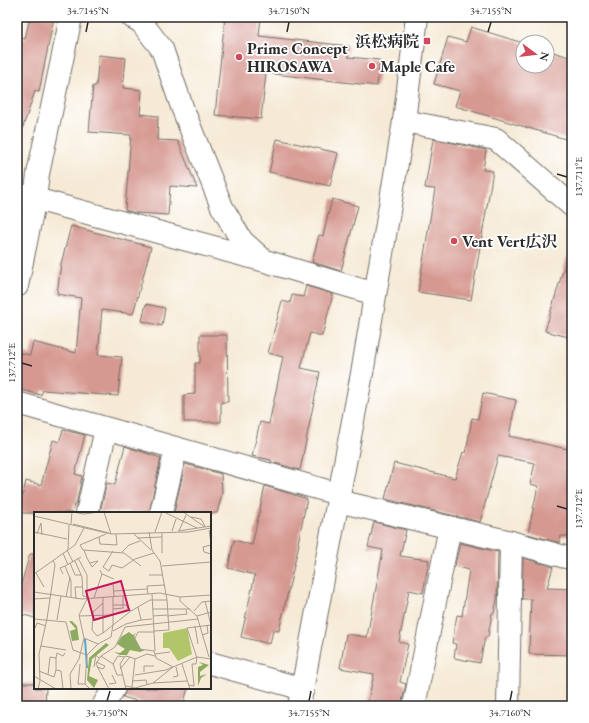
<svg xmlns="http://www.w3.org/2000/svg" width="589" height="723" viewBox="0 0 589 723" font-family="'EB Garamond','Noto Serif JP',serif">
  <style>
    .building { fill: #d69991 }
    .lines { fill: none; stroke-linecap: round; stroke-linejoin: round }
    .minor-casing { stroke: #726e67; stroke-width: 24 }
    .tertiary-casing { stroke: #726e67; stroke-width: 24 }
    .minor { stroke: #fff; stroke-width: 22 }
    .tertiary { stroke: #fff; stroke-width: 22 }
    .ticks { fill: none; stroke: #2b2b2b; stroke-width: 1.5 }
    .poi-dot { fill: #d1495b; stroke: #fff; stroke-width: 1.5 }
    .labels { text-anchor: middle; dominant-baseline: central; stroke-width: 3.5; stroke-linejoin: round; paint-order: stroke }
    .poi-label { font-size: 16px; font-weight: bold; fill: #2b2b2b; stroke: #fff; text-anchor: start }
    .inset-river { fill: none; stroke: #56a4cf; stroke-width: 2 }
    .inset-road { fill: none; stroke: #a59e92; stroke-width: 1 }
    .view { fill: #c2185b; fill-opacity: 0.15; stroke: #c2185b; stroke-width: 2 }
    .inset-edge { fill: none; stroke: #2b2b2b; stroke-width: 2 }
    .neatline { fill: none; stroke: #2b2b2b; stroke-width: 1.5 }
    .ticks-label { font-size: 10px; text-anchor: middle; fill: #2b2b2b }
  </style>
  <rect width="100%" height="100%" fill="#fff"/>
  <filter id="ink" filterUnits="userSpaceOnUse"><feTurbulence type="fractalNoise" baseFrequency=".025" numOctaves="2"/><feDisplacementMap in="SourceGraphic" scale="8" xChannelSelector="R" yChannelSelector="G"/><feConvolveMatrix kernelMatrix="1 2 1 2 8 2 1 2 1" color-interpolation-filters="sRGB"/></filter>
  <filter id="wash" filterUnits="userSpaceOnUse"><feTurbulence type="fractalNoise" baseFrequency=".012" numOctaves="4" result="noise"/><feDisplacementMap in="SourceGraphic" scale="16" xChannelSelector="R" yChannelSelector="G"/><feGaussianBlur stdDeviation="0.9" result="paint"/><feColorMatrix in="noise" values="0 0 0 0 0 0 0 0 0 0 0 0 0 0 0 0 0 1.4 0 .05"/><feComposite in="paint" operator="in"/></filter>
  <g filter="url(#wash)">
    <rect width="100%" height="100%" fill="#f6ead6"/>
    <g id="blocks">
      <!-- building -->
      <g class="building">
        <path d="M30,17H54L39,92L35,91L20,136L17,135V37L25,39Z"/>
        <path d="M225,17H261L259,36L349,46L348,57L380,60L377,86L266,73L261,119L215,115Z"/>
        <path d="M471,27L523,43V66H547V50L572,58V141L455,106L460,91L434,84L448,37L466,42Z"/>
        <path d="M99,55L126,58L123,88L142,90L140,114L158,116L157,140L178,141L197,188L170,186L168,215L136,213L125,210L131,135L89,132L93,86H96Z"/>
        <path d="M277,139L338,153L330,186L269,172Z"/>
        <path d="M433,139L486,150L483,170L493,171L471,300L418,292L435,189L425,188Z"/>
        <path d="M332,199L358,206L341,271L312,262L319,235L323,236Z"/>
        <path d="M71,226L151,247L133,314L102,310L98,355L122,357L118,396L43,390L41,395L17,389V365L20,353L30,355L33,342L76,353L81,298L57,294L61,264Z"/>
        <path d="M567,257L572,258V338L545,331Z"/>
        <path d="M306,286L333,294L322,336L310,333L301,368L320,372L300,470L271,462V460L252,456L260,422L269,424L283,357L268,353L282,301L290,303L292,295L303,297Z"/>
        <path d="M146,304L165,308L162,326L142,321Z"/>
        <path d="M200,335H227L228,402H221V422H184V395L195,394V363H200Z"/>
        <path d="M483,393L516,400L509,436L572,450V536H561L560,543L528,534L538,486L530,484L535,463L498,456L480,522L385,499L394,463L455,478L463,452L466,453L472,418L478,419Z"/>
        <path d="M63,430L85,435L75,474L82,476L76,505H74L72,513H18L26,481L41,485L53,440L59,442Z"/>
        <path d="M125,446L161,458L149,513L100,512L107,483L115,485Z"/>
        <path d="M185,464L221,474L222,494L217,513H174Z"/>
        <path d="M265,486L307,499L298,543L299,544L279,631L273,630L270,644L241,637L255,575L228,568L234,540L252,545Z"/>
        <path d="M374,522L406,530L400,556L429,560L423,593L409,590L399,642L408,644L400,682L406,684L401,706H367L374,674L340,668L346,634L367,637L383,550L368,547Z"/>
        <path d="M460,543L498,552L497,600L494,613H492L488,637H485L480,663L454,658L456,644L452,643L457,615L462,616L469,570L455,566Z"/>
        <path d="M30,554H35V618L17,613V598Z"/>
        <path d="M523,558L553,567L547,588L572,589V655L529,654L531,599H522Z"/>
        <path d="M17,683H35V688H46L45,706H17Z"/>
        <path d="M126,688H188L183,706H146L147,704L123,697Z"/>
      </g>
    </g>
  </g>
  <g filter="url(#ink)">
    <use href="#blocks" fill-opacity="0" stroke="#726e67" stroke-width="1"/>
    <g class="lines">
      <!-- minor casing -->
      <g class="minor-casing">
        <g id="minor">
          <path d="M132,17L141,22L162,49L182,107L222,207L242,241L262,259"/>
          <path d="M404,121L496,139L572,206"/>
          <path d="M17,194L265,261L375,294"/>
          <path d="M17,286L35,198L38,174L71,17"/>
          <path d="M17,403L338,494"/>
          <path d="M338,501L511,542L565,557H572"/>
          <path d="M87,513L106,429"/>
          <path d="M161,513L176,449"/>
          <path d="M210,663L303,689"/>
          <path d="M103,706L114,688"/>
          <path d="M414,706L450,527"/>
          <path d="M508,706L511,542"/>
        </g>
      </g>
      <!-- tertiary casing -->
      <g class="tertiary-casing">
        <path id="tertiary" d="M299,706L363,368L404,121L417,17"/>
      </g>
      <!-- minor -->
      <use href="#minor" class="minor"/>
      <!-- tertiary -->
      <use href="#tertiary" class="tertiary"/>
    </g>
  </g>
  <!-- ticks -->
  <path class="ticks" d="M86,32L88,22M287,32L289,22M488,32L491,22M557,174L567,177M22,363L32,366M557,506L567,509M107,701L110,691M309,701L311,691M510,701L512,691"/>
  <!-- markers -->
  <g class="poi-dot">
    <rect x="423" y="37" width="8" height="8" rx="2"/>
    <circle cx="239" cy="57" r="4"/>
    <circle cx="372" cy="66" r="4"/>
    <circle cx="454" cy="241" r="4"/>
  </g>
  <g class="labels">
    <!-- poi labels -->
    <g class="poi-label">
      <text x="419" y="41" text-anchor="end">浜松病院</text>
      <text x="247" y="48">Prime Concept<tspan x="247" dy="18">HIROSAWA</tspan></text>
      <text x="380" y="66">Maple Cafe</text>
      <text x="462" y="241">Vent Vert広沢</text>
    </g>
  </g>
  <!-- overview -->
  <g transform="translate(34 512)">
    <rect width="177" height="177" fill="#f6ead6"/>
    <path d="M153,116L158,142L144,149L135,136H129V121Z" fill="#b1c66b"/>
    <path d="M35,109H38L43,114L45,128L38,129L36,119L42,117ZM94,113L87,125L95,120L99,123L102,121L100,124L107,137L111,138L106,140L96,138L93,143H86L80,140L86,141L91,137L83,132ZM72,131L75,133L58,147L55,164L64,168L60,176L53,168L55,146ZM165,150L175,153L166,160V164L173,162L167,166L164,174V155L169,153Z" fill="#8cab5f"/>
    <path class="inset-river" d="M51,127L53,156"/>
    <path class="inset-road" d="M39,0L50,2L65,0M70,0L77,22M130,0L163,16M149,0L171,15M0,4L77,22L154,20L177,16M157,5L167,7L171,14M37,12L38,0M39,12L75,21M175,18L177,31M138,19L142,7M144,19L177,14M145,19L152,3M0,20L33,27M121,20L128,0M128,21V41M3,22L7,11L8,23M100,22L117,38M65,25L66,32L83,33L82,22M103,26L128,25M46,33L49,38L90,41L107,54M46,33L72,22M177,33L169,35L170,40L177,42M33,38L39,50M34,38L35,13M50,38L53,46L58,55L64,49L56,51M79,39L69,55L75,59L78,53L88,56L101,47L120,41M88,40L95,33L106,29M29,41L34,53M41,49L48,65L49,84L53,85M36,51L41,63H47M128,54L177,50M2,61L10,75M0,62L41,33L50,16M29,62L26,56L31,54M68,62L80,67M115,63H129M79,71L80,85M80,79L113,77M0,80L48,87L126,81L146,85L177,83M114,82L113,74L131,73M118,82L121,139M32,85L36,65M69,85V121L79,113V85M146,85V89L163,104L175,145M37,86V69L31,54L47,45M60,86L68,62L66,58M0,87L16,86M42,87L41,75H49M79,93H92L97,99M104,95L107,108L118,107M79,97L89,96V84M119,97H156M160,99L168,90L177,89M45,104L79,103M119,104L133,103M133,104L153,102L152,98M163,104L177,100M0,107L32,110L39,138L53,143L64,132L77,125L79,113L97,99L116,88H133L126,49L118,38L115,20M23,108L27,84M92,112L107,108M161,114L164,132M1,116L3,111L12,114M79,119L92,112M120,119L135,118L133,88M120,120H104L100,128L105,137L120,139L122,146L139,155L163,145L177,147M69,121L63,124L58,118L59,100L69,91M168,123L174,121L173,113M50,126L64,132M7,134L32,138M121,142L136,140M67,144L62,152L75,177M22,146L23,141L29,144L31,141M163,146L153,116L177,113L171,89M62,150L71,154L69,157L63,155M46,152L44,172H51L56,177M79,152L67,144L81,135L91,115L164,107M148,152L156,177M60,155L62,143L65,146M86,157L96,145L101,147M5,159L20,165L22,158L27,159L29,177M110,160V154H120M14,163L16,145L22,146V158M88,163H83L79,152L84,144L90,145M101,163L132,158L138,155M0,164L22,177M139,165L144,164L142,155M98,169L112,168L113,172M119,171L153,169M51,172L53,143M75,172L82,171L78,163M155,173L160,174L158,152H162L163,145M92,174L101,176L119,171L139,155M98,175L101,147L113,142L121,144M4,177L6,169L5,142L13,107L21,53L19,48M37,177L36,162L45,147L50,126L45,103L53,87V63L44,46M92,177L86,152L91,144L96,145"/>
    <path class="view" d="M87,69L95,98L60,108L52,79Z"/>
    <rect width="177" height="177" class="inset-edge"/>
  </g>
  <!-- margin -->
  <rect width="589" height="723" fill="none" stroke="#fff" stroke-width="44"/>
  <!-- north arrow -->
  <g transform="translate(535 54) rotate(105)"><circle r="19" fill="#ffffff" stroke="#aaaaaa"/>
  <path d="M0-3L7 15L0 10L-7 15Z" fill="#d1495b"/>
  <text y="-6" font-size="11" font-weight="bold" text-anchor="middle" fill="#2b2b2b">N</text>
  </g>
  <rect x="22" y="22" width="545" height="679" class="neatline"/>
  <g class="ticks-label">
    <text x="88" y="14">34.7145°N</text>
    <text x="289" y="14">34.7150°N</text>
    <text x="491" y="14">34.7155°N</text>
    <text transform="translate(578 177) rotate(-90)" y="4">137.711°E</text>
    <text transform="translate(11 363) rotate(-90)" y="4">137.712°E</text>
    <text transform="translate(578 509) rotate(-90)" y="4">137.712°E</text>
    <text x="107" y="716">34.7150°N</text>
    <text x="309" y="716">34.7155°N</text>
    <text x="510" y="716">34.7160°N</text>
  </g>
</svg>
